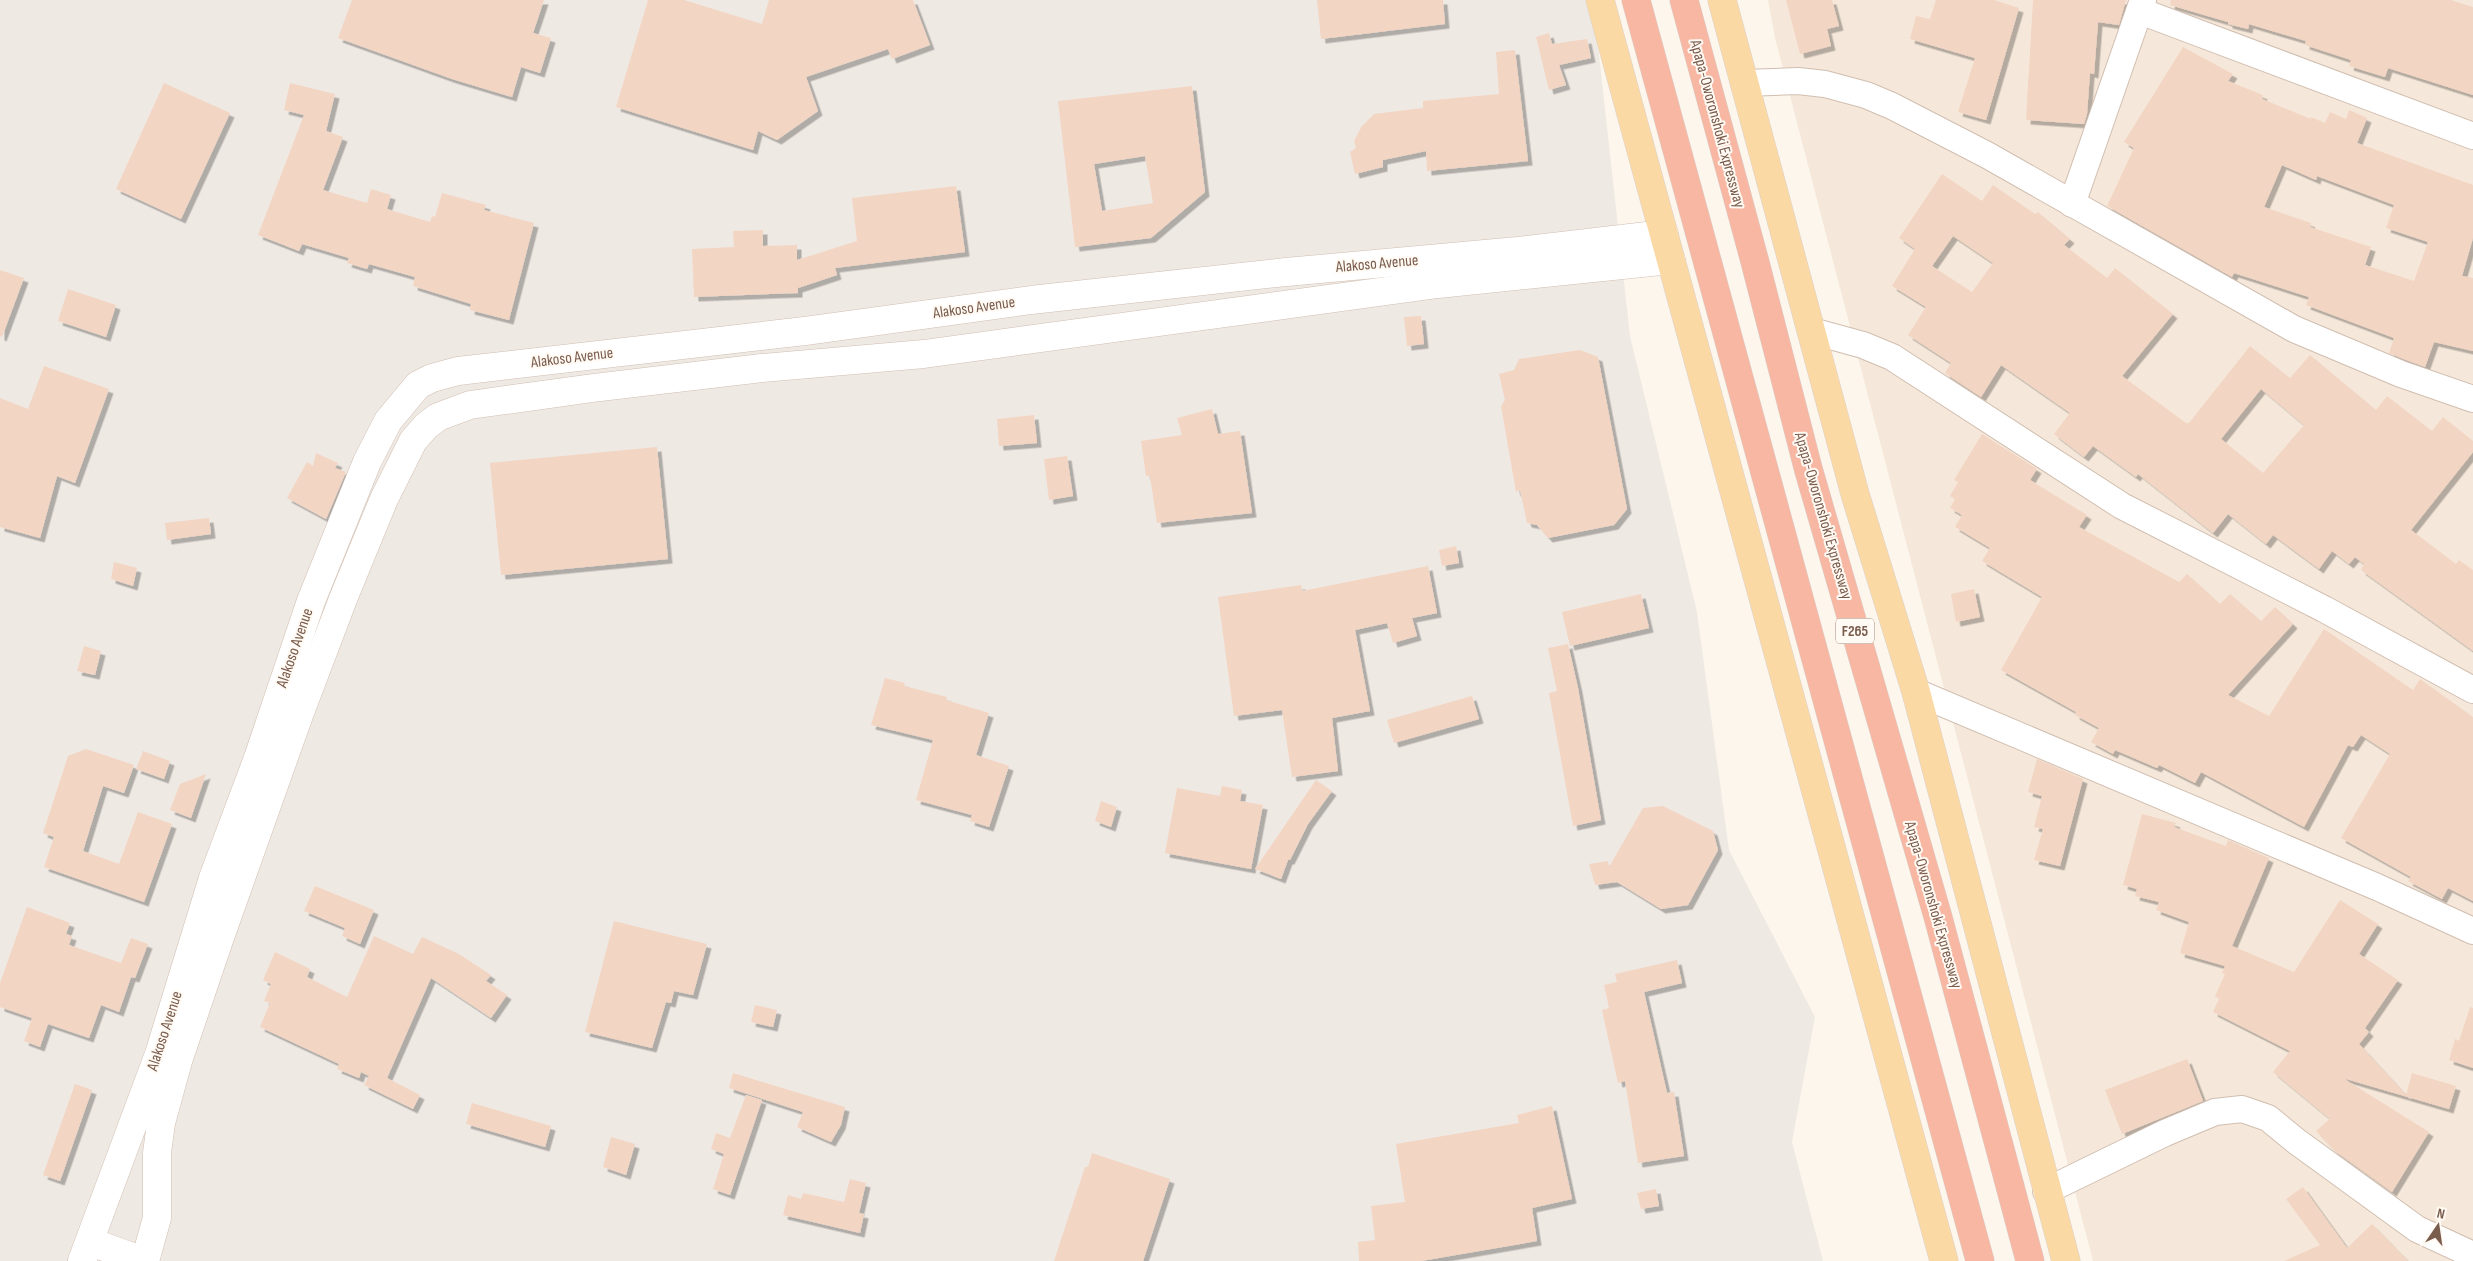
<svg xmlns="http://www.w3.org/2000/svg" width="2473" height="1261" viewBox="0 0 2473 1261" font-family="'Sofia Sans Condensed',sans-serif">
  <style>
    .residential { fill: #f5e8da }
    .industrial { fill: #efe9e4 }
    .building { fill: #f3d5c3; fill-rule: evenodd; filter: url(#shadow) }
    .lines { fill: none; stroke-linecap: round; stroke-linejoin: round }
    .minor-casing { stroke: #d1beb0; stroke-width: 28 }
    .tertiary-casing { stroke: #d1beb0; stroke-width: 29 }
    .primary-casing { stroke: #dad1cd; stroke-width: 29 }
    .motorway-casing { stroke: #dad1cd; stroke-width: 29 }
    .minor { stroke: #fff; stroke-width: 26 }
    .tertiary { stroke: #fff; stroke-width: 28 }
    .primary { stroke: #fbd9a5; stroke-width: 28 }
    .motorway { stroke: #f7b7a3; stroke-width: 28 }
    .labels { text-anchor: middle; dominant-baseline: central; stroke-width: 4; stroke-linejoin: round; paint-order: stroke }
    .shield { fill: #fffaf3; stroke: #a28b7f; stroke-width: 1 }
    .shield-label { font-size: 15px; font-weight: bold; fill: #7a5c4d }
    .street-label { font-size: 16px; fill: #7a5c4d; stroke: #fffaf3 }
  </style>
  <defs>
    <filter id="shadow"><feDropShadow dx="4.5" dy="4.5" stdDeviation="0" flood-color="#0004"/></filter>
  </defs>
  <rect width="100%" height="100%" fill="#fdf6ec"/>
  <!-- residential -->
  <path class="residential" d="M1768,0H2473V1261H2093L1775,38Z"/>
  <!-- industrial -->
  <path class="industrial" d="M0,0H1588L1599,54L1630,336L1697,612L1729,850L1815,1017L1792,1142L1823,1261H0Z"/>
  <!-- building -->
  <g class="building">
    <path d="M352,0H544L533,33L551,38L540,73L521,67L512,97L452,79L338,38Z"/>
    <path d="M648,0H684L762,24L769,0H913L930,45L892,59L888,49L806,77L818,111L777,140L758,131L753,150L616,107Z"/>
    <path d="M1317,0H1443L1445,24L1321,39Z"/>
    <path d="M1786,0H1832L1839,26L1827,29L1831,46L1800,54Z"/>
    <path d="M1936,0H1994L2019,8L1986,120L1958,112L1975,58L1910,39L1916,16L1930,19Z"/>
    <path d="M2033,0H2126L2119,25L2098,22L2094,74L2090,73L2087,114L2084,124L2026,120Z"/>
    <path d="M2171,0H2451L2473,7V95L2388,68L2385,77L2349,66L2351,60L2305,45L2306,41L2249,24L2248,29L2228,24V22L2170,5Z"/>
    <path d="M1549,33L1552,44L1587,39L1591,58L1559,65L1566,85L1549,90L1536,37Z"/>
    <path d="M2183,47L2233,74L2228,81L2263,95L2262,99L2311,119V117L2325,123L2330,112L2346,119L2349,110L2367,118L2357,143L2473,185V238L2462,276L2473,278V351L2434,342L2425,367L2406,360L2389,353L2394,338L2306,305L2309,297L2234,273L2232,277L2107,206L2134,148L2124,142ZM2282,165L2316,180L2317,176L2394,205L2386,228L2428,242L2414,281L2365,265L2371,247L2310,227L2311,223L2264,207Z"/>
    <path d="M1515,50L1528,161L1427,171L1426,151L1383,160V167L1355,174L1350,152L1356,148L1354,141L1362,126L1374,114L1423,108V101L1499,94L1496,52Z"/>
    <path d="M164,83L230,113L181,219L116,189Z"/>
    <path d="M290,83L335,94L326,131L343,137L323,190L367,203L371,189L391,195L387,209L430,222L432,216L435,217L442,193L486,205L484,210L534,223L509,320L470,310L471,304L413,286L415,277L369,264L367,269L347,263L349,258L302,244L299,251L258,235L304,115L284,110Z"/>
    <path d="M1192,86L1205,192L1151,238L1075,247L1058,101ZM1145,156L1153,203L1102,211L1094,164Z"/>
    <path d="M1942,174L1982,201L1993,185L2035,214L2038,212L2070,239L2064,245L2107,278L2115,268L2173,314L2122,376L2186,423H2189L2250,346L2290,378L2310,355L2376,410L2387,396L2432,431L2443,417L2473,441V452L2411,530L2456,564L2459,560L2473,570V651L2361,570L2364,564L2355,557L2349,564L2332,551L2319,569L2273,535L2266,544L2228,514L2213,533L2138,474L2136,477L2093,446L2084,457L2054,434L2070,413L2001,365L1981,397L1945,373L1951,363L1908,335L1926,307L1892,286L1915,249L1899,238ZM1953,236L1993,263L1972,292L1932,266ZM2261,389L2304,425L2263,473L2221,439Z"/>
    <path d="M956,186L965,252L835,268L837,275L798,288V293L694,297L692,249L734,247L733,231L763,230V246L797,245V260L857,241L852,198Z"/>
    <path d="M0,270L24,278L2,337L0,336Z"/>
    <path d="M68,289L116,305L106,337L58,321Z"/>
    <path d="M1421,316L1424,344L1407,346L1404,317Z"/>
    <path d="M1580,350L1598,357L1627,509L1614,525L1548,538L1537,525L1527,523L1520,490L1516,492L1501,406L1505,400L1499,374L1514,370L1519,359Z"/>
    <path d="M44,366L109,389L75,483L57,476L40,538L0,527V398L28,409Z"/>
    <path d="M1212,409L1218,434L1240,431L1252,513L1157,523L1150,476H1146L1141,441L1182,435L1177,418Z"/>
    <path d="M1034,415L1037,443L999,446L997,419Z"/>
    <path d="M1982,434L2037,469L2030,480L2087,515L2079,527L2179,582L2187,574L2220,604L2230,594L2261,621L2275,607L2293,624L2228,695L2269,716L2324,629L2413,690L2420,679L2473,717V901L2448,888L2442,899L2408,881L2411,877L2341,838L2390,754L2361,735L2353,747L2348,745L2304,827L2201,772L2195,783L2159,765L2157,768L2115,750L2113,754L2091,742L2099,728L2075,715L2076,712L2001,670L2042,597L1982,561L1990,548L1955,527L1962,515L1950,508L1955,499L1950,496L1958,482L1954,480Z"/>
    <path d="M657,447L668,559L501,575L490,463Z"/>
    <path d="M316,453L338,463L335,468L346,472L326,519L287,498L307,462L313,466Z"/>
    <path d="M1067,456L1073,496L1049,500L1044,459Z"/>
    <path d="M209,518L211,534L167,540L165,523Z"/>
    <path d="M1456,546L1459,563L1442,566L1439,550Z"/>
    <path d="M114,562L137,568L133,586L111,579Z"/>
    <path d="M1428,566L1437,613L1412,618L1417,636L1393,643L1387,623L1355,630L1370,711L1332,718L1338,771L1292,777L1282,710L1234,716L1218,597L1301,585L1302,591Z"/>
    <path d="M1974,589L1980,617L1956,622L1951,594Z"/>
    <path d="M1641,594L1649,628L1570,646L1562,612Z"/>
    <path d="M1568,644L1578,688L1601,820L1573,826L1549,693L1557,691L1548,648Z"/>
    <path d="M84,646L101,651L95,675L77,671Z"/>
    <path d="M885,678L905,683L904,686L947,697L946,700L989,713L976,755L1009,766L989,827L970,821L972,815L916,800L933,740L871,725Z"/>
    <path d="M1472,696L1479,719L1394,743L1387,720Z"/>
    <path d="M86,749L134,765L124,793L103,786L83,851L119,864L138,812L172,824L144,902L44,867L54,837L43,833L68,756Z"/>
    <path d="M143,751L170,761L164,779L136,769Z"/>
    <path d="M2037,759L2083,779L2060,866L2034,860L2043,829L2034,827L2042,796L2028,792Z"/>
    <path d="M206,774L191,818L170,810L180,784Z"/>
    <path d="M1316,780L1332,791L1308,824L1290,860H1288L1281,879L1255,869Z"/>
    <path d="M1222,786L1242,790L1240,801L1263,805L1251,869L1165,853L1177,788L1220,796Z"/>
    <path d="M1101,801L1117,807L1111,827L1095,821Z"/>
    <path d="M1663,806L1713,831L1718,850L1688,905L1661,909L1617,882L1595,885L1589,864L1608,861L1609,867L1643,808Z"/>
    <path d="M2142,814L2176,823L2174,827L2226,846L2228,840L2269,858L2232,946L2294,972L2340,900L2378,924L2359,954L2398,980L2365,1028L2369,1032L2359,1044L2406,1095L2412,1073L2456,1086L2449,1109L2346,1079V1080L2429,1132L2392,1192L2335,1151L2316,1131L2330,1119L2273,1072L2290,1051L2213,1012L2219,999L2215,996L2225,974L2222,973L2225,966L2180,953L2189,922L2156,910L2159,902L2135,896L2137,889L2123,885Z"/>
    <path d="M315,886L374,910L360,944L342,936L345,928L304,911Z"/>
    <path d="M27,907L70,923L66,934L72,936L69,945L121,963L131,938L148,944L135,978L131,977L119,1012L101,1005L89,1038L48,1024L40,1047L24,1041L32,1018L0,1007V983Z"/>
    <path d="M614,921L707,944L693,995L674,991L671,1003L666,1002L652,1048L585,1032Z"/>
    <path d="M374,936L413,954L422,937L459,954L491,975L486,981L507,995L491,1018L431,978L387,1078L420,1095L413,1109L364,1085L369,1076L361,1072L359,1078L337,1069L339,1064L260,1027L270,1003L264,1001L271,984L263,980L275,952L310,969L307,977L347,997Z"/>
    <path d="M1677,960L1682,983L1644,992L1667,1093L1674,1092L1684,1156L1638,1163L1625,1081L1618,1083L1602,1010L1609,1008L1604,985L1617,982L1615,974Z"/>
    <path d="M755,1005L777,1010L773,1027L751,1022Z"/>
    <path d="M2470,1007L2473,1008V1068L2449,1060L2455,1039L2459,1041Z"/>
    <path d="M2187,1059L2203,1101L2122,1134L2105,1090Z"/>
    <path d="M733,1073L845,1107L841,1125L831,1142L797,1127L803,1112L729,1088Z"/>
    <path d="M75,1084L92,1090L60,1181L43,1175Z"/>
    <path d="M746,1095L762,1100L730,1195L713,1189L724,1154L711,1149L716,1133L730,1138Z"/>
    <path d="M472,1103L551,1126L545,1147L466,1124Z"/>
    <path d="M1552,1106L1572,1199L1532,1208L1537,1241L1421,1261H1359L1358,1242L1375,1240L1371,1206L1405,1202L1396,1144L1519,1123L1517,1115Z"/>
    <path d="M611,1137L635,1144L626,1175L603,1167Z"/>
    <path d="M1092,1153L1170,1179L1143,1261H1054L1085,1167H1088Z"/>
    <path d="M850,1179L866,1183L859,1213L864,1214L860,1233L783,1215L788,1195L801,1199L803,1193L844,1202Z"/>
    <path d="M2303,1187L2347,1248L2372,1224L2408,1261H2284L2320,1245L2286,1199Z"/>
    <path d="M1656,1189L1659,1206L1641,1209L1637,1193Z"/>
  </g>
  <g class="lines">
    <!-- minor casing -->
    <g class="minor-casing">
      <g id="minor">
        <path d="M2140,11L2473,136"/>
        <path d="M1744,83L1798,81L1825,84L1866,95L1892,106L1987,155L2294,329L2401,374L2473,399"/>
        <path d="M2072,204L2143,0"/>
        <path d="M1812,331L1863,345L1892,357L2122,506L2324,609L2473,690"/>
        <path d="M1916,692L2377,887L2473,931"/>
        <path d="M2046,1191L2165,1133L2215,1112L2242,1109L2268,1118L2296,1141L2417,1229L2473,1255"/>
      </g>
    </g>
    <!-- tertiary casing -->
    <g class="tertiary-casing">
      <g id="tertiary">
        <path d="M91,1242L143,1261"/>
        <path d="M82,1261L159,1054L213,878L258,758L311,601L367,462L388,421L418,385L432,378L458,371L805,331L1031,300L1286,272L1518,251L1664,234"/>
        <path d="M145,1261L157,1218V1153L161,1123L178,1061L219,940L299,715L343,599L384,499L413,441L426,426L438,417L470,405L593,388L762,368L924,354L1438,284L1671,260"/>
      </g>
    </g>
    <!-- primary casing -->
    <g class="primary-casing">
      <g id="primary">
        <path d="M1600,0L1944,1261"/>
        <path d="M1722,0L1855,494L1916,692L2066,1261"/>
      </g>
    </g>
    <!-- motorway casing -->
    <g class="motorway-casing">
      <g id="motorway">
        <path d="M1636,0L1980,1261"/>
        <path d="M1684,0L1755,262L1808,468L1938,917L2030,1261"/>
      </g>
    </g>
    <!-- minor -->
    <use href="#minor" class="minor"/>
    <!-- tertiary -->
    <use href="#tertiary" class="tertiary"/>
    <!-- primary -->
    <use href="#primary" class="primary"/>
    <!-- motorway -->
    <use href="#motorway" class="motorway"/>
  </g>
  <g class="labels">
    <!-- shield labels -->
    <rect class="shield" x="1836" y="618.5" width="38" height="25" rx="4"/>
    <g class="shield-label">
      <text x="1855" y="631">F265</text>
    </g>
    <!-- street labels -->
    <g class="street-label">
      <text transform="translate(1717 124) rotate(75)">Apapa-Oworonshoki Expressway</text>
      <text transform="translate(1377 264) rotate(-5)">Alakoso Avenue</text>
      <text transform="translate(974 308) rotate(-8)">Alakoso Avenue</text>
      <text transform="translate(572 358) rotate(-7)">Alakoso Avenue</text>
      <text transform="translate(1823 516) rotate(74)">Apapa-Oworonshoki Expressway</text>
      <text transform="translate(295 648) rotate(-71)">Alakoso Avenue</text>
      <text transform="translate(1933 905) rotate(74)">Apapa-Oworonshoki Expressway</text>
      <text transform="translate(165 1031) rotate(-72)">Alakoso Avenue</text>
    </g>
  </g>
  <!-- north arrow -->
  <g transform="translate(2438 1226) rotate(13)" stroke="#fffaf3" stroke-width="4" paint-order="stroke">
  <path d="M0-4L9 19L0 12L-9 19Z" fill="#7a5c4d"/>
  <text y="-8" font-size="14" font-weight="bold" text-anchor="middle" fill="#7a5c4d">N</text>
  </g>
</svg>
